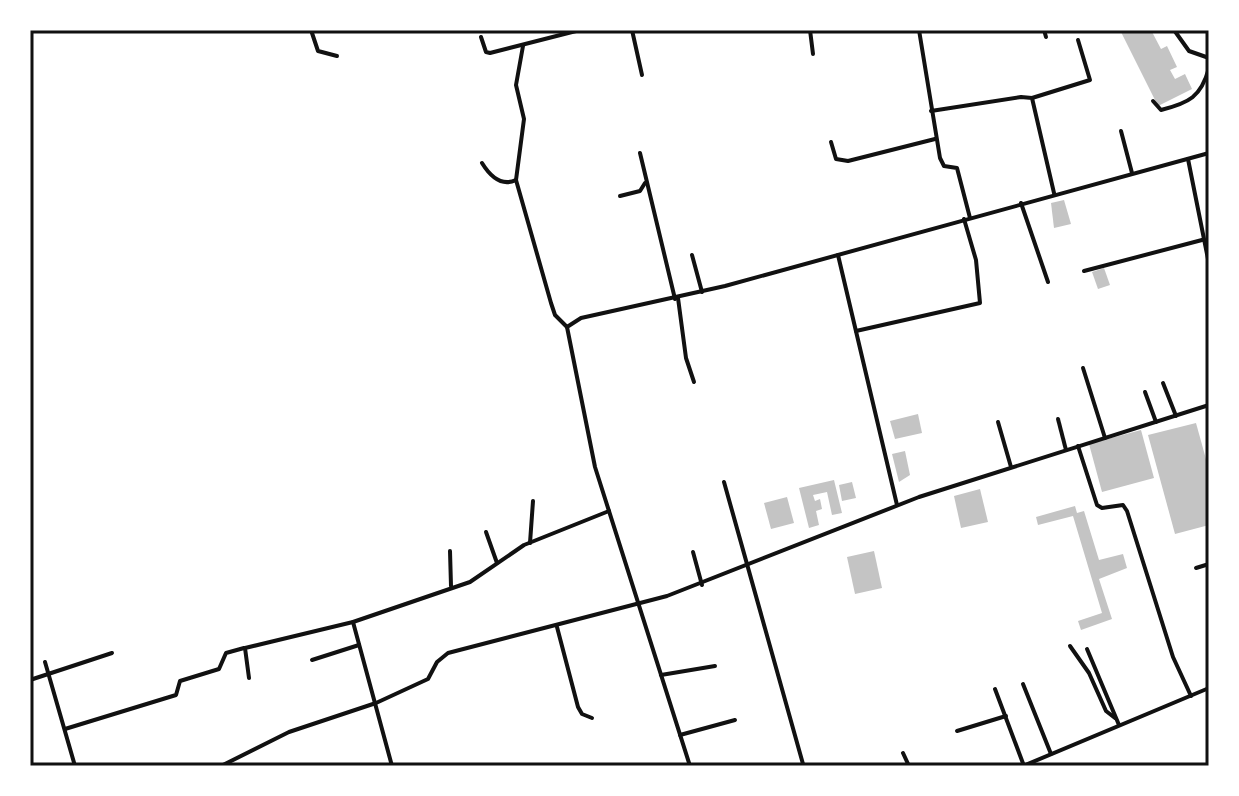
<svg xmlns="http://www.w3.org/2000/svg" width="1239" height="796" viewBox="0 0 1239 796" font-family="Lato,sans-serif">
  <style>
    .building { fill: #c4c4c4 }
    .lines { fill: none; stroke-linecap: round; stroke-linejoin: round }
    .minor { stroke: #111; stroke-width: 4 }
    .neatline { fill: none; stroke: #111; stroke-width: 3 }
  </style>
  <rect width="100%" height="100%" fill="#fff"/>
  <!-- building -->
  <g class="building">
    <path d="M1120,30H1151L1161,49L1167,46L1177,67L1170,70L1175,79L1185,74L1192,89L1158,106Z"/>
    <path d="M1064,200L1071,224L1054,228L1051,203Z"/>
    <path d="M1104,268L1110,285L1098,289L1092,272Z"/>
    <path d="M918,414L922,433L895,439L890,421Z"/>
    <path d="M1196,423L1209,470V525L1175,534L1148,435Z"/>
    <path d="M1141,430L1154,478L1102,492L1089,444Z"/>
    <path d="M905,451L910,475L899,482L892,454Z"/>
    <path d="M834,480L842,513L832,515L827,492L813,495L815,501L820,499L822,509L816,511L819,525L809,528L799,488Z"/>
    <path d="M852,482L856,498L842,501L839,485Z"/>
    <path d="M980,489L988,522L961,528L954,496Z"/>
    <path d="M787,497L794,523L771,529L764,503Z"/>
    <path d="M1075,506L1077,513L1084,511L1099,560L1123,554L1127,568L1099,579L1112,619L1081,630L1078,621L1102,613L1073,516L1038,525L1036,517Z"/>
    <path d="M874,551L882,588L855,594L847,557Z"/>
  </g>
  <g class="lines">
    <!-- minor -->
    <g class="minor">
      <path d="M311,30L318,51L337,56"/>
      <path d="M632,30L642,75"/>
      <path d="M810,30L813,54"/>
      <path d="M919,30L940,158L944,166L957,168L970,218"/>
      <path d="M1044,30L1046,37"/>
      <path d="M1174,30L1189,51L1209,58"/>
      <path d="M481,37L486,52L490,53L580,30"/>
      <path d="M1032,98L1090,80L1078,40"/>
      <path d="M1153,101L1161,110C1189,103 1201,97 1209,68"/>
      <path d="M931,111L1021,97L1032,98L1054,193"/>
      <path d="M1121,131L1132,173"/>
      <path d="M831,142L836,159L848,161L935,139"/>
      <path d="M640,153L675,299"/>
      <path d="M1188,159L1209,264"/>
      <path d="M482,163C490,176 501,187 516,180L551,303L555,315L567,327"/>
      <path d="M516,180L524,119L516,85L523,46"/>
      <path d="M620,196L640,191L645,183"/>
      <path d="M1021,203L1048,282"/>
      <path d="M692,255L702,292"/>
      <path d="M838,255L897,505"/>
      <path d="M1084,271L1202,240"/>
      <path d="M678,298L686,358L694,382"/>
      <path d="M856,331L980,303L976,260L964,219"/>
      <path d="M1083,368L1105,438"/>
      <path d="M1163,383L1176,416"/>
      <path d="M1145,392L1156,422"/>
      <path d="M1058,419L1066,450"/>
      <path d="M998,422L1011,467"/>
      <path d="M1078,446L1097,505L1102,508L1123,505L1127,511L1173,657L1191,696"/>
      <path d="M724,482L803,764"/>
      <path d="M486,532L497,563"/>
      <path d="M530,543L533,501"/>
      <path d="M450,551L451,586"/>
      <path d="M693,552L702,585"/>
      <path d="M1196,568L1209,564"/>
      <path d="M353,622L392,766"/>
      <path d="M557,627L578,707L582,714L592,718"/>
      <path d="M1070,646L1089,673L1106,711L1115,718"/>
      <path d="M1087,649L1119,725"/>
      <path d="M312,660L359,645"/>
      <path d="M45,662L75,766"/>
      <path d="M661,675L715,666"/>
      <path d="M249,678L245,648L353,622L470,582L524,545L609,511"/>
      <path d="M30,680L112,653"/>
      <path d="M1023,684L1051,754"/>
      <path d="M995,689L1024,766"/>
      <path d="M65,729L176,695L180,681L219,669L226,653L244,648"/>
      <path d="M957,731L1006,716"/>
      <path d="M680,735L735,720"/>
      <path d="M903,753L909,766"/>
      <path d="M221,766L289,732L376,703L428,679L437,662L448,653L667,596L919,497L1209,405"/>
      <path d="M690,766L595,467L567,327L581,318L725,286L1209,153"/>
      <path d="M1023,766L1209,688"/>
    </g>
  </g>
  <!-- border -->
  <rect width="1239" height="796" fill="none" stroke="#ffffff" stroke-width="64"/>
  <rect x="32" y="32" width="1175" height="732" class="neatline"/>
</svg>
